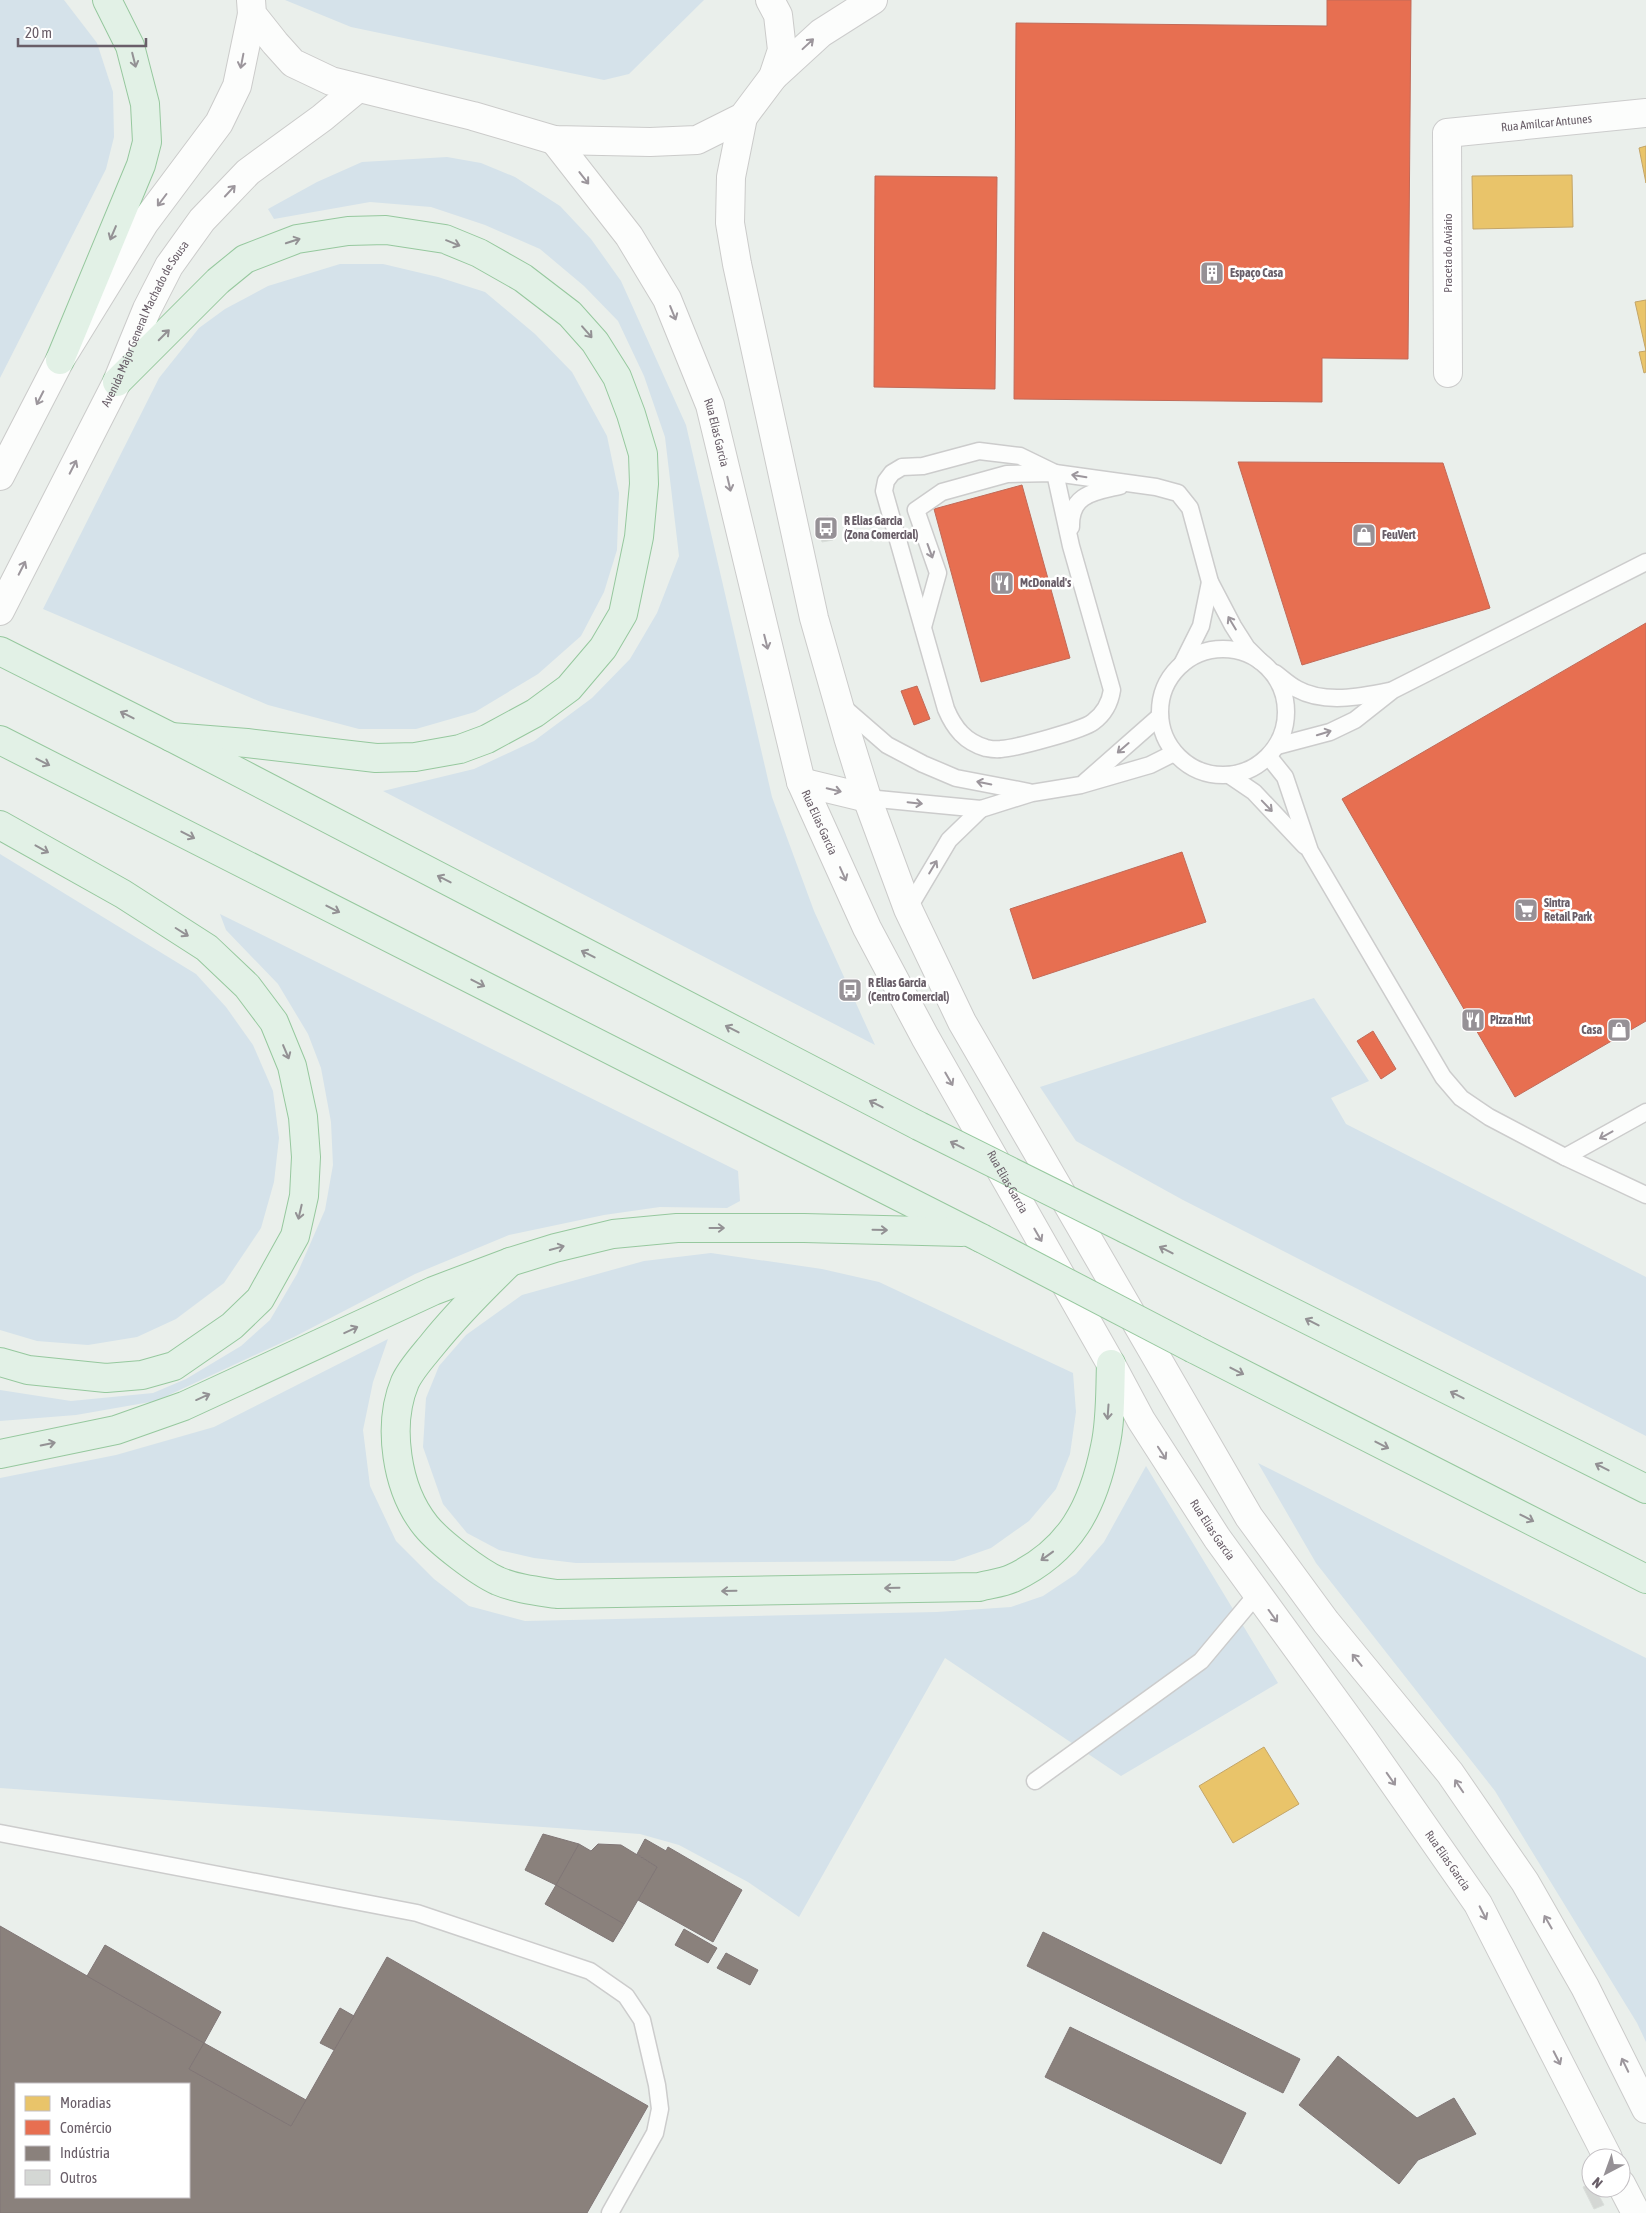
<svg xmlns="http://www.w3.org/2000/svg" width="1646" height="2213" viewBox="0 0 1646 2213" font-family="'Asap Condensed',sans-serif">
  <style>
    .green { fill: #d5e2ea }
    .homes { fill: #e9c46a; stroke: #c3a569 }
    .shops { fill: #e76f51; stroke: #c16a58 }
    .industry { fill: #8a817c; stroke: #807676; fill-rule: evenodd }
    .building { fill: #d4d7d4; stroke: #d9deda }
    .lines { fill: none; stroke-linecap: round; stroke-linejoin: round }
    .lane-casing { stroke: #ccc; stroke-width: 19 }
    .street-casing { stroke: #ccc; stroke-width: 30 }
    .secondary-casing { stroke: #cbcbca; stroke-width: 30 }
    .highway-casing { stroke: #96c89e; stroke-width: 30 }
    .lane { stroke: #fcfdfc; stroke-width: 16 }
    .street { stroke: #fcfdfc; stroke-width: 28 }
    .secondary { stroke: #fcfdfc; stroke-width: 28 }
    .highway { stroke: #e2f1e6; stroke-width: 28 }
    .highway-bridge-casing { stroke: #96c89e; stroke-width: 30; stroke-linecap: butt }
    .highway-bridge { stroke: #e2f1e6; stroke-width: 28 }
    .oneway { stroke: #9c969c }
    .oneway2 { stroke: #939194 }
    .labels { text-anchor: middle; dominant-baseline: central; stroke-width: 5; stroke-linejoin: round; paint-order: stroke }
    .street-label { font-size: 12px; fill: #695e68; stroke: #fff }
    .poi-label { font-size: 12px; font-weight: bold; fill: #695e68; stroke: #fff; text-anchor: start }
  </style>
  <rect width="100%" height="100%" fill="#eaefeb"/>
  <!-- green -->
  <g class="green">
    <path d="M0,0H64L97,43L113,92L114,137L106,169L0,378Z"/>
    <path d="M285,0H704L629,74L604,80L351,27Z"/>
    <path d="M447,157L481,163L515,177L560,206L591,239L621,281L686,425L772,797L814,911L875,1045L383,791L474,769L534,741L592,698L630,659L657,613L679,556L665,437L644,376L618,321L584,286L540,249L485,225L431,207L370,202L274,219L268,209L317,182L362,162Z"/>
    <path d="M340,264H383L438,277L485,292L535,334L572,372L607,436L619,493L617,550L604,592L581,636L538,674L475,712L416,729H359L268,705L43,609L159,378L199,328L225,309L268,286Z"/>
    <path d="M0,854L196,974L226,1007L253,1045L273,1091L279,1138L274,1182L261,1228L224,1283L176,1319L137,1337L88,1345L37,1341L0,1330Z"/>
    <path d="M220,914L738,1171L740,1201L727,1208L660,1207L604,1215L509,1235L415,1274L294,1337L156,1401L76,1415L0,1421V1390L71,1401L153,1393L186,1379L241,1346L270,1320L297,1274L325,1210L333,1165L331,1122L321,1068L308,1034L278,984L226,930Z"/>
    <path d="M1314,998L1369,1081L1331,1098L1346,1124L1646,1277V1436L1183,1200L1076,1141L1040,1087Z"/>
    <path d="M711,1253L822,1269L879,1282L1073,1373L1076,1412L1070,1454L1056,1489L1029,1521L991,1548L954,1561L576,1563L534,1558L499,1550L467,1533L443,1504L423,1447L426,1398L439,1366L466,1335L522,1295L644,1261Z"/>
    <path d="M388,1339L373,1382L363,1430L370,1486L396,1541L434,1579L469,1606L525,1621L937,1612L1011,1607L1043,1596L1076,1574L1104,1542L1146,1466L1278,1683L1121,1776L945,1658L799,1917L748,1882L679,1845L640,1834L0,1788V1478L116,1455L214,1427Z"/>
    <path d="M1258,1463L1646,1658V2042L1637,2023L1495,1791L1316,1563Z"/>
  </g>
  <!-- homes -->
  <g class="homes">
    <path d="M1646,146V183L1639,148Z"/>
    <path d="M1572,175L1573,227L1473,229L1472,176Z"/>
    <path d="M1646,300V351L1635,302Z"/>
    <path d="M1646,351V372L1644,373L1639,352Z"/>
    <path d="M1264,1747L1299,1804L1233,1843L1199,1786Z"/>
  </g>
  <!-- shops -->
  <g class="shops">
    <path d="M1327,0H1411L1408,359L1322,358V402L1014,399L1016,23L1327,26Z"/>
    <path d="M875,176L997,177L995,389L874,387Z"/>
    <path d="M1238,462L1443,463L1490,608L1302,665Z"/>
    <path d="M1022,485L1070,658L981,682L934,509Z"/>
    <path d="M1646,623V1021L1515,1097L1342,799Z"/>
    <path d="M917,686L930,719L914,725L901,691Z"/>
    <path d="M1182,852L1206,922L1033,979L1010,909Z"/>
    <path d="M1373,1031L1396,1069L1381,1079L1357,1041Z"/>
  </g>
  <!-- industry -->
  <g class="industry">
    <path d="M543,1834L579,1844L556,1885L525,1870Z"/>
    <path d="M645,1839L666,1851L668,1847L742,1890L713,1942L638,1900L657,1867L637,1854Z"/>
    <path d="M579,1844L591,1851L598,1844L621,1845L657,1867L624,1924L556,1885Z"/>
    <path d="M556,1885L624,1924L613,1942L545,1904Z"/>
    <path d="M0,1926L204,2043L189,2069L291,2126L387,1957L648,2106L587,2213H0ZM16,2084H189V2197H16Z"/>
    <path d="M684,1929L717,1948L708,1963L675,1945Z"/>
    <path d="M1043,1932L1300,2059L1283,2093L1027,1966Z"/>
    <path d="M105,1945L221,2012L204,2043L87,1976Z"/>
    <path d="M726,1953L758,1970L750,1985L717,1968Z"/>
    <path d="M340,2008L354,2016L334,2050L320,2043Z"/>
    <path d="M1070,2027L1246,2113L1221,2164L1045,2077Z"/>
    <path d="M204,2043L306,2100L291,2126L189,2069Z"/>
    <path d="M1338,2056L1417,2118L1454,2098L1476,2134L1418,2160L1399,2184L1299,2105Z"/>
  </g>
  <!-- building -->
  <g class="building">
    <path d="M828,516L833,540L822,542L817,518Z"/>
    <path d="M1591,2183V2188H1595L1604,2205L1594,2209L1583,2187Z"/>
  </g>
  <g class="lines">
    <!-- lane casing -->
    <g class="lane-casing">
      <g id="lane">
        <path d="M979,451L1020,456L1055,473L1071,546L1112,690C1110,703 1104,714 1093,722C1083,730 1016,748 1001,749C996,750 991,749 986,748C965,742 954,728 946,709L884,491L886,481L892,473L902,467L923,466Z"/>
        <path d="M1071,527C1070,494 1094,492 1120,486"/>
        <path d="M923,627L938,573L916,510L942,492L1007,474L1055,473L1156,487L1178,493L1190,508L1210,582L1233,626L1247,648L1260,661"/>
        <circle cx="1223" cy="712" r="63"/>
        <path d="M1182,664L1201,626L1210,582"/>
        <path d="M1275,673C1282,678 1289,685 1297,689C1324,704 1360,697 1389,691"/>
        <path d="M842,706L887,745L923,764L956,778L1029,792"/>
        <path d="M1277,746L1330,732L1355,720L1393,690L1646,562"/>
        <path d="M1269,757L1285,777L1310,851L1443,1077L1461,1098L1489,1117L1565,1157L1646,1195"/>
        <path d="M1229,775L1254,792L1305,846"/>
        <path d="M1085,782L1160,716"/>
        <path d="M867,798L981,809L1032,793L1081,785L1150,765L1174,753"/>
        <path d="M908,909L949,840L981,809"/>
        <path d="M1565,1157L1646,1112"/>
        <path d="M1035,1781L1201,1661L1257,1594"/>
        <path d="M0,1833L417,1913L590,1971L626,1996L642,2020L657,2085L660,2109L655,2133L610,2213"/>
      </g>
    </g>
    <!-- street casing -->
    <g class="street-casing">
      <g id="street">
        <path d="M773,77L821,33L873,0"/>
        <path id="s1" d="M1448,373L1447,133L1646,113"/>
      </g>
    </g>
    <!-- secondary casing -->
    <g class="secondary-casing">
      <g id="secondary">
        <path d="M251,0L252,14L275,43L293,63L331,81L473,116L554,140L650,142L697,140L743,117L773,77L782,50L778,15L770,0"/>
        <path d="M743,117L731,177L730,223L737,264L814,618L848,737L867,798L908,909L962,1022L1249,1517L1326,1622L1450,1773L1525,1882L1585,1987L1646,2109"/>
        <path id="s2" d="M554,140L629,236L667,299L710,405L801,782L867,928L925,1037L1111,1364L1141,1420L1217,1538L1363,1739L1478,1904L1608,2158"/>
        <path d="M0,476L60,360L145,222L219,123L237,86L252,14"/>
        <path id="s3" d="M0,611L117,382L147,309L169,266L202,220L248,172L322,118L357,89"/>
        <path d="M801,782L867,798"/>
        <path d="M1621,2184L1636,2213"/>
      </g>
    </g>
    <!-- highway casing -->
    <g class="highway-casing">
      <g id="highway">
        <path d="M60,360L141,165L147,142L145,104L130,46L107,0"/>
        <path d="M117,382L218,281L245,259L297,239L348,231L386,230L445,239L479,253L523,278L570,314L595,342L617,377L631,414L643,454L644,484L639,537L623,614L603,648L569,688L535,713L487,739L460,749L415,757L376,758L247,743L171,737"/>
        <path d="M0,651L171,737L919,1126"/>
        <path d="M0,740L981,1238"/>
        <path d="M0,825L123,894L207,948L247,986L274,1022L292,1066L303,1117L306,1157L304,1196L295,1236L260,1299L232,1326L174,1366L142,1375L106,1378L28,1370L0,1362"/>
        <path d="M1126,1229L1646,1489"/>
        <path d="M510,1262C482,1289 456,1315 432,1345C423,1356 411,1369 405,1382C387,1425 396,1489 426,1526C439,1542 478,1572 498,1581C517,1589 537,1591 557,1594L979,1587C990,1584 1003,1583 1013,1578C1070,1551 1093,1507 1105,1447C1111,1421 1110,1391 1111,1364"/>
        <path d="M1194,1349L1646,1579"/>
        <path d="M0,1454L116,1430L184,1406L433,1291L510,1262L555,1248L613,1234L677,1228H804L962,1232"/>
      </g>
    </g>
    <!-- lane -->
    <use href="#lane" class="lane"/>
    <!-- street -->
    <use href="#street" class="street"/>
    <!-- secondary -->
    <use href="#secondary" class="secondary"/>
    <!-- highway -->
    <use href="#highway" class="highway"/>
    <!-- highway-bridge casing -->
    <g class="highway-bridge-casing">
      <g id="highway-bridge">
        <path d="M919,1126L1126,1229"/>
        <path d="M981,1238L1194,1349"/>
      </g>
    </g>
    <!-- highway-bridge -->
    <use href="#highway-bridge" class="highway-bridge"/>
  </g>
  <!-- one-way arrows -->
  <defs><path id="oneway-shaft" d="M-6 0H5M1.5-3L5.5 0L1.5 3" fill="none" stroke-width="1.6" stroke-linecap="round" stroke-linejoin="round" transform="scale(1.25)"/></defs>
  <g class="oneway">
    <use href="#oneway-shaft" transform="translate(808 44) rotate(-43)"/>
    <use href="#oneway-shaft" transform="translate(242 61) rotate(101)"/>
    <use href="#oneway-shaft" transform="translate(584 178) rotate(52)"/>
    <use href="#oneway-shaft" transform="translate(230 191) rotate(-47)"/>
    <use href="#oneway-shaft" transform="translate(162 200) rotate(127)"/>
    <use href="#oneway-shaft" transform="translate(673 313) rotate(68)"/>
    <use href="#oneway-shaft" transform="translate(40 398) rotate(117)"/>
    <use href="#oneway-shaft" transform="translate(73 467) rotate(-63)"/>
    <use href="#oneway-shaft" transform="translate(1079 476) rotate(-171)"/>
    <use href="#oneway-shaft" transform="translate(729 484) rotate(77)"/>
    <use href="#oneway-shaft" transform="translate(930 551) rotate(70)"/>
    <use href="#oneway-shaft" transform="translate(22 568) rotate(-63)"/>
    <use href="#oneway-shaft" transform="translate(1232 623) rotate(-121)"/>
    <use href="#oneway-shaft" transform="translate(766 642) rotate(76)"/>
    <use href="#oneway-shaft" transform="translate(1324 733) rotate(-17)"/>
    <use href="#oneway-shaft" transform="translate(1123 748) rotate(139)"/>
    <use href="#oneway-shaft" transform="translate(984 783) rotate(-169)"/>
    <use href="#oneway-shaft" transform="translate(834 790) rotate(13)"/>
    <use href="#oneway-shaft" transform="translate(915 803) rotate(6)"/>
    <use href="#oneway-shaft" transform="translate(1267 806) rotate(46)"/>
    <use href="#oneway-shaft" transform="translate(933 867) rotate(-59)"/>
    <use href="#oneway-shaft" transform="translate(843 874) rotate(66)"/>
    <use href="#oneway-shaft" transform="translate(949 1079) rotate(60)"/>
    <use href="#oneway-shaft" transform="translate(1606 1135) rotate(151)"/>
    <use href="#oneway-shaft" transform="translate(1038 1235) rotate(60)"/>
    <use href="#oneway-shaft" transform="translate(1162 1453) rotate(57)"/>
    <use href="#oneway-shaft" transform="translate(1273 1616) rotate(54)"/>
    <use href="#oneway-shaft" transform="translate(1357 1660) rotate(-129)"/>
    <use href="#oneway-shaft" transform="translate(1391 1779) rotate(55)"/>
    <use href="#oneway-shaft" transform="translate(1459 1786) rotate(-124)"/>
    <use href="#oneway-shaft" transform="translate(1483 1913) rotate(63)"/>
    <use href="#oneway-shaft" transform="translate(1548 1922) rotate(-120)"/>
    <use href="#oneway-shaft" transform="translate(1557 2058) rotate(63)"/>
    <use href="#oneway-shaft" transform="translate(1625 2065) rotate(-116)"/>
  </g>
  <g class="oneway2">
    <use href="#oneway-shaft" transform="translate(134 60) rotate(76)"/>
    <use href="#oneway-shaft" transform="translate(113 233) rotate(113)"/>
    <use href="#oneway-shaft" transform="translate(293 241) rotate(-18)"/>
    <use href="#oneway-shaft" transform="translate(453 243) rotate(22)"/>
    <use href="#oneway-shaft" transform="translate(587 332) rotate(49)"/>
    <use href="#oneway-shaft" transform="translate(164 335) rotate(-45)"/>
    <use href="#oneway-shaft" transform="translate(127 715) rotate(-153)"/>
    <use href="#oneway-shaft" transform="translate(43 762) rotate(27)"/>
    <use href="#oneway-shaft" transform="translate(188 835) rotate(27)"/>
    <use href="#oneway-shaft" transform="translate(42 849) rotate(29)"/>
    <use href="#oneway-shaft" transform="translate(444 879) rotate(-153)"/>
    <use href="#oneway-shaft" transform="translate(333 909) rotate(27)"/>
    <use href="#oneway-shaft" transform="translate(182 932) rotate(32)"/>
    <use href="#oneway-shaft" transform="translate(588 954) rotate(-153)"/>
    <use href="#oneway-shaft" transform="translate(478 983) rotate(27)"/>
    <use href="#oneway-shaft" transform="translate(732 1029) rotate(-153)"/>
    <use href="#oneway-shaft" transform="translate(286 1052) rotate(67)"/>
    <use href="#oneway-shaft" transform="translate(876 1104) rotate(-153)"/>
    <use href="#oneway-shaft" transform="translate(957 1145) rotate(-153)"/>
    <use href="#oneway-shaft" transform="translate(300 1212) rotate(103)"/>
    <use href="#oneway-shaft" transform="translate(717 1228)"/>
    <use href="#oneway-shaft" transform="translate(880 1230) rotate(1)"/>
    <use href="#oneway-shaft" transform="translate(557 1248) rotate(-15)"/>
    <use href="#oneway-shaft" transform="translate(1166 1250) rotate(-153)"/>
    <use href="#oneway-shaft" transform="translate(1312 1322) rotate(-153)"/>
    <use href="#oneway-shaft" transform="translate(351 1330) rotate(-25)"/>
    <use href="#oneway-shaft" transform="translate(1237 1371) rotate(27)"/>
    <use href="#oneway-shaft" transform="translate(1457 1395) rotate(-153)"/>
    <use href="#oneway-shaft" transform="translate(203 1397) rotate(-24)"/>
    <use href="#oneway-shaft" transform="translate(1108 1412) rotate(94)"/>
    <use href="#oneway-shaft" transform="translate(48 1444) rotate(-12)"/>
    <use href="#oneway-shaft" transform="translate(1382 1445) rotate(27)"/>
    <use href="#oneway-shaft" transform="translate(1602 1467) rotate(-153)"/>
    <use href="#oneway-shaft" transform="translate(1527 1518) rotate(27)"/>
    <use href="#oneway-shaft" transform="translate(1047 1556) rotate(144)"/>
    <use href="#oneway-shaft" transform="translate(892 1588) rotate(179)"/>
    <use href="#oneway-shaft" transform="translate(729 1591) rotate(179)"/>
  </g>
  <!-- icons -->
  <defs>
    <g id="building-square" transform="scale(1.25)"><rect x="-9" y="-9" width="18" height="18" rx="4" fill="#969196" stroke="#fff"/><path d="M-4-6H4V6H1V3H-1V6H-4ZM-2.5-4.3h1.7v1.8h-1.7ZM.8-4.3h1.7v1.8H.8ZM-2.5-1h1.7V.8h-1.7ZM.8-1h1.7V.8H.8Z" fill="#fff"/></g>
    <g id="bus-square" transform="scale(1.25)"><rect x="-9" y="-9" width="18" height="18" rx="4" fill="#969196" stroke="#fff"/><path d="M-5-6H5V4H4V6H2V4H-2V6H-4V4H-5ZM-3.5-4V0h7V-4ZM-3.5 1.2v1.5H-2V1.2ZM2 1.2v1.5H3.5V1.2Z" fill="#fff"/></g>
    <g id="shop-square" transform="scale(1.25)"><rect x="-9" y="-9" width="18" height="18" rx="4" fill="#969196" stroke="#fff"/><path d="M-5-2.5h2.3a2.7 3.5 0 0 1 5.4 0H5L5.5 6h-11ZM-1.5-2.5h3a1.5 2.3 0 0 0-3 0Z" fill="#fff"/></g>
    <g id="restaurant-square" transform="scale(1.25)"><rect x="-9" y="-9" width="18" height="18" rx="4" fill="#969196" stroke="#fff"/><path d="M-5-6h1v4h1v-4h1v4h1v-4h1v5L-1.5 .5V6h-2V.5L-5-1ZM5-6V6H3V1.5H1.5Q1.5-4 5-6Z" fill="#fff"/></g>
    <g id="supermarket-square" transform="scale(1.25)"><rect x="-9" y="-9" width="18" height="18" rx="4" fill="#969196" stroke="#fff"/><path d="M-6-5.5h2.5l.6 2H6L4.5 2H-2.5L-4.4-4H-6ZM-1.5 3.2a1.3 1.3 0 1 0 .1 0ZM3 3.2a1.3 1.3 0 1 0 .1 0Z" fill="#fff"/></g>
  </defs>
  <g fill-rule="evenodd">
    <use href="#building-square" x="1212" y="273"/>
    <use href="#bus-square" x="826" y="528"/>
    <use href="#shop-square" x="1364" y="535"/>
    <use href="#restaurant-square" x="1002" y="583"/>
    <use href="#supermarket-square" x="1526" y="910"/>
    <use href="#bus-square" x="850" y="990"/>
    <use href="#restaurant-square" x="1473" y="1020"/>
    <use href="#shop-square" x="1619" y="1030"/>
  </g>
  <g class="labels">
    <!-- street labels -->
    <g class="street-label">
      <text stroke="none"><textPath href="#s1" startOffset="340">Rua Amílcar Antunes</textPath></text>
      <text transform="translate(1448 253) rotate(-90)">Praceta do Aviário</text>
      <text stroke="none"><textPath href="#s3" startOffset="322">Avenida Major General Machado de Sousa</textPath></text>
      <text stroke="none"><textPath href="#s2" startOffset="338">Rua Elias Garcia</textPath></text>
      <text stroke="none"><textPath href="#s2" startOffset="742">Rua Elias Garcia</textPath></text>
      <text stroke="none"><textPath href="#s2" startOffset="1148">Rua Elias Garcia</textPath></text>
      <text stroke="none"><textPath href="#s2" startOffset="1552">Rua Elias Garcia</textPath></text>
      <text stroke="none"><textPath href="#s2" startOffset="1958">Rua Elias Garcia</textPath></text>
    </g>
    <!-- poi labels -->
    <g class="poi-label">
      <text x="1230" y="273">Espaço Casa</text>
      <text x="844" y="521">R Elias Garcia<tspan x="844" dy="14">(Zona Comercial)</tspan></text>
      <text x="1382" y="535">FeuVert</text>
      <text x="1020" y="583">McDonald's</text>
      <text x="1544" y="903">Sintra<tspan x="1544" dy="14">Retail Park</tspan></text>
      <text x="868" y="983">R Elias Garcia<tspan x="868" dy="14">(Centro Comercial)</tspan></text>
      <text x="1490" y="1020">Pizza Hut</text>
      <text x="1602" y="1030" text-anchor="end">Casa</text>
    </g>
  </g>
  <!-- legend -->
  <rect x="15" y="2083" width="175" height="115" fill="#ffffff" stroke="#c3bfc3"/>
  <rect x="25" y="2096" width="25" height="15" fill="#e9c46a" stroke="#c3bfc3"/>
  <text x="60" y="2108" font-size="15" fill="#695e68">Moradias</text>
  <rect x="25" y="2120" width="25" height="15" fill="#e76f51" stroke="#c3bfc3"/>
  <text x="60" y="2133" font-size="15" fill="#695e68">Comércio</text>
  <rect x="25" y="2146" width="25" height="15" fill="#8a817c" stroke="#c3bfc3"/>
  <text x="60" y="2158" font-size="15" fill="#695e68">Indústria</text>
  <rect x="25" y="2170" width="25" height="15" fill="#d4d7d4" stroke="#c3bfc3"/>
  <text x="60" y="2183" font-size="15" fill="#695e68">Outros</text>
  <!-- north arrow -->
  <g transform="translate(1606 2173) rotate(221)"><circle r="24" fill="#ffffff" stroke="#c3bfc3"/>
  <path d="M0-4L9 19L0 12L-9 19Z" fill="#969196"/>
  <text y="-8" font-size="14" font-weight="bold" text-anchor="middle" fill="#695e68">N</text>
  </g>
  <!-- scale -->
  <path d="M18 38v8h128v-8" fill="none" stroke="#695e68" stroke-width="2.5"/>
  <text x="25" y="38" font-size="15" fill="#695e68" stroke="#ffffff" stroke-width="4" paint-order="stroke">20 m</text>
</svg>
